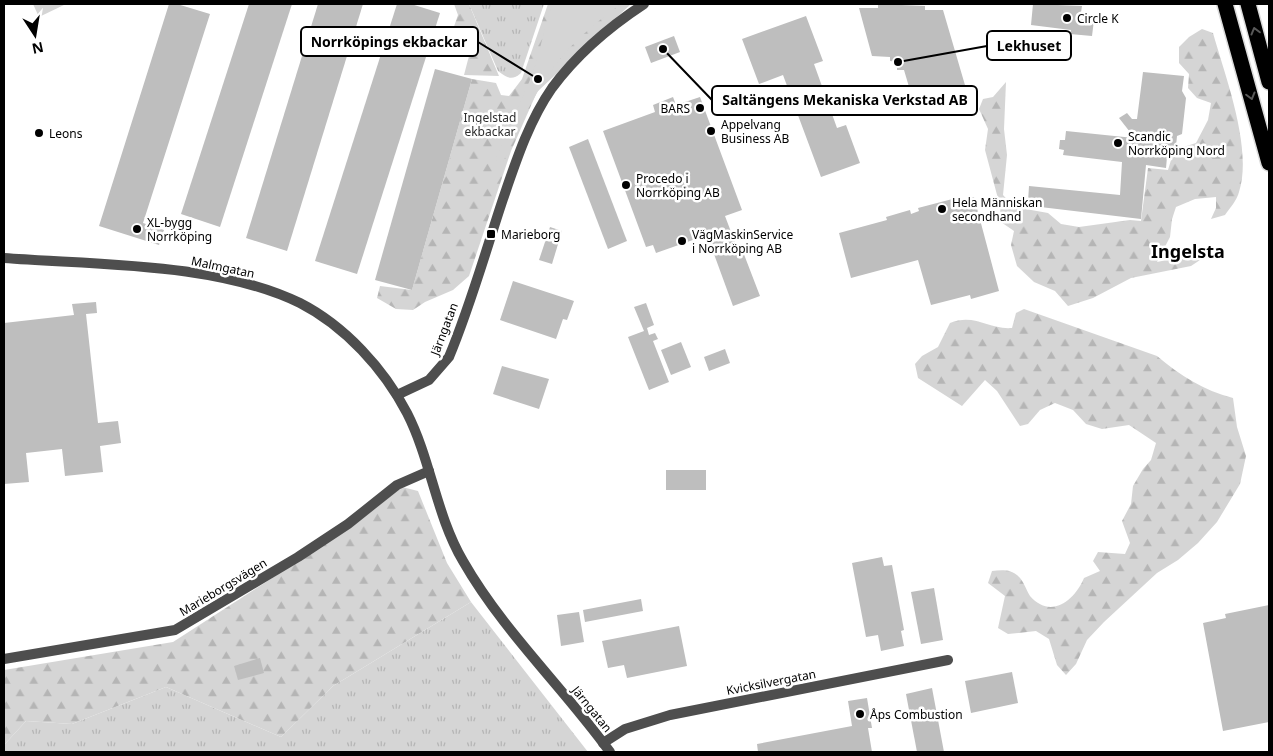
<svg xmlns="http://www.w3.org/2000/svg" width="1273" height="756" viewBox="0 0 1273 756" font-family="'Noto Sans',sans-serif">
  <style>
    .grass { fill: url(#grass-tufts) }
    .forest { fill: url(#forest-firs) }
    .park { fill: #d5d5d5 }
    .building { fill: #bebebe }
    .lines { fill: none; stroke-linecap: round; stroke-linejoin: round }
    .motorway-casing { stroke: #dbdbdb; stroke-width: 18 }
    .minor { stroke: #4e4e4e; stroke-width: 10 }
    .tertiary { stroke: #4e4e4e; stroke-width: 10 }
    .motorway { stroke: #000; stroke-width: 15 }
    .oneway { stroke: #595959 }
    .poi-dot { fill: #000; stroke: #fff; stroke-width: 2 }
    .labels { text-anchor: middle; dominant-baseline: central; stroke-width: 5; stroke-linejoin: round; paint-order: stroke }
    .poi-label { font-size: 12px; fill: #000; stroke: #fff; text-anchor: start }
    .park-label { font-size: 12px; fill: #2c2c2c; stroke: #fff }
    .street-label { font-size: 12px; fill: #000; stroke: #fff }
    .district-label { font-size: 18px; font-weight: bold; fill: #000; stroke: #fff }
    .leader { fill: none; stroke: #000; stroke-width: 2 }
    .callout-dot { fill: #000; stroke: #fff; stroke-width: 2 }
    .callout { fill: #fff; stroke: #000; stroke-width: 2 }
    .callout-label { font-size: 14px; text-anchor: middle; font-weight: bold; fill: #000 }
  </style>
  <defs>
    <pattern id="grass-tufts" width="24" height="20" patternUnits="userSpaceOnUse" patternTransform="scale(1.25)"><rect width="24" height="20" fill="#d5d5d5"/><path d="M3 7l-1-3M5 7V3M7 7l1-3M15 17l-1-3M17 17v-4M19 17l1-3" fill="none" stroke="#b5b5b5"/></pattern>
    <pattern id="forest-firs" width="22" height="20" patternUnits="userSpaceOnUse" patternTransform="scale(1.25)"><rect width="22" height="20" fill="#d5d5d5"/><path d="M5 1l3.5 6h-7zM16 11l3.5 6h-7z" fill="#b5b5b5"/></pattern>
  </defs>
  <rect width="100%" height="100%" fill="#fff"/>
  <!-- grass -->
  <g class="grass">
    <path d="M469,4H544L521,73C512,81 507,78 498,71Z"/>
    <path d="M471,602L588,752H4V745L26,721L72,724L166,687L281,737L333,686Z"/>
  </g>
  <!-- forest -->
  <g class="forest">
    <path d="M454,4H469L499,76L464,75L470,52L449,41L458,15Z"/>
    <path d="M548,4H631L537,92L511,151L469,276L453,290L425,302L413,310L396,309L377,298L380,286L412,290L472,79L496,83L501,95L509,96L522,79Z"/>
    <path d="M1202,29L1213,33C1225,76 1253,148 1239,192C1237,200 1230,208 1225,215L1211,219L1216,208V197L1195,199L1176,207L1172,219L1170,237L1157,262C1175,259 1187,251 1206,249V256L1191,266L1131,278L1093,298L1068,306L1055,291L1034,282L1017,266L1011,245L1014,231L1001,222L1000,206L985,150L988,129L979,109L983,99L993,97L1006,82L1004,129L1007,155L1003,195L1014,207L1048,213L1061,224L1079,227L1130,220L1141,221L1148,168L1168,170L1174,150L1196,143L1208,120L1211,103L1197,98L1188,88L1189,74L1179,63V47L1189,37Z"/>
    <path d="M1024,309L1157,356C1181,376 1203,390 1233,398L1237,427L1246,456L1240,484L1217,522L1198,543L1178,560L1157,573L1104,622L1087,640L1076,664L1066,675L1057,665L1049,639L1036,631L1008,634L998,628L1005,596L988,583L992,571C1001,570 1011,569 1018,576C1024,581 1026,590 1030,596C1051,620 1075,600 1084,578L1100,571L1093,561L1098,552L1125,554L1130,543L1122,521L1131,504L1133,486L1143,469L1151,460L1156,443L1129,425L1102,429L1086,424L1073,410L1055,403L1040,410L1028,424L1020,426L997,391L985,380L962,406L918,378L915,364L922,356L938,347L950,323C975,313 989,330 1012,328L1016,313Z"/>
    <path d="M402,487L418,491L447,563L471,602L333,686L281,737L166,687L72,724L26,721L4,745V670L173,642L350,528Z"/>
  </g>
  <!-- park -->
  <g class="park">
    <path d="M33,4H66L39,17Z"/>
    <path d="M552,4H621C600,19 580,36 563,55C537,86 520,125 503,162L495,160L533,73Z"/>
  </g>
  <!-- building -->
  <g class="building">
    <path d="M169,4H177L210,14L143,223L164,230L159,245L99,226Z"/>
    <path d="M249,4H292L220,227L181,214Z"/>
    <path d="M318,4H363L287,251L246,238Z"/>
    <path d="M397,4H411L440,13L357,274L315,261Z"/>
    <path d="M878,4L925,6V10H943L967,92L920,105L918,96L912,97L904,70H897V62L890,61V57L872,56L859,8H878Z"/>
    <path d="M1033,4L1082,6L1080,19L1094,20L1092,36L1070,34L1071,30L1031,25Z"/>
    <path d="M806,16L823,61L814,64L837,128L846,125L860,163L821,177L783,75L759,84L742,39Z"/>
    <path d="M674,36L680,52L651,63L645,47Z"/>
    <path d="M435,69L472,79L412,290L375,280Z"/>
    <path d="M1143,72L1184,76L1182,91L1186,98L1182,134L1177,136L1176,146H1168L1166,168L1146,165L1141,219L1032,206V202H1028L1029,186L1120,195L1122,162L1063,155L1064,150L1059,149L1060,140H1065L1066,131L1134,138V133L1130,132L1119,118L1127,113L1132,119H1137Z"/>
    <path d="M673,97L676,105L700,97L742,210L725,216L736,245L740,244L760,296L733,306L707,235L656,253L653,245L646,247L603,131L655,112L653,105Z"/>
    <path d="M588,139L627,241L608,249L569,147Z"/>
    <path d="M960,197L961,200L974,197L999,291L971,299L970,295L931,305L918,260L851,278L839,233L887,220L886,217L903,212L910,210L911,214L919,211L918,208Z"/>
    <path d="M550,227L562,231L552,264L539,260Z"/>
    <path d="M513,281L574,301L567,320L563,319L556,339L500,320Z"/>
    <path d="M96,302L97,313L86,314L98,423L118,421L121,443L100,446L103,472L65,476L62,449L26,453L29,482L4,484V323L74,315L72,304Z"/>
    <path d="M646,303L654,325L647,328L649,335L655,333L658,339L653,341L669,382L649,390L628,337L644,331L634,307Z"/>
    <path d="M681,342L691,367L671,375L661,350Z"/>
    <path d="M725,349L730,363L709,371L704,357Z"/>
    <path d="M502,366L549,379L539,409L493,394Z"/>
    <rect x="666" y="470" width="40" height="20"/>
    <path d="M882,557L884,566L892,565L904,630L901,631L904,646L881,651L878,635L866,637L852,563Z"/>
    <path d="M934,588L943,640L921,644L911,592Z"/>
    <path d="M641,599L643,611L585,622L583,610Z"/>
    <path d="M1269,605V722L1223,731L1203,623L1226,618L1225,614Z"/>
    <path d="M579,612L584,642L561,646L557,615Z"/>
    <path d="M679,626L687,666L627,678L624,665L608,668L602,641Z"/>
    <path d="M260,658L264,673L238,680L234,666Z"/>
    <path d="M1012,672L1018,703L971,713L965,681Z"/>
    <path d="M932,688L944,752H917L906,694Z"/>
    <path d="M867,698L872,728H868L872,752H758L757,744L852,726L848,701Z"/>
  </g>
  <g class="lines">
    <!-- motorway casing -->
    <g class="motorway-casing">
      <g id="motorway">
        <path d="M1225,4L1269,163"/>
        <path d="M1248,4L1269,82"/>
      </g>
    </g>
    <!-- minor -->
    <g class="minor">
      <path d="M4,659L175,630L298,557L348,524L397,485L429,471"/>
      <path d="M603,743L625,729L670,715L948,660"/>
    </g>
    <!-- tertiary -->
    <g class="tertiary">
      <path d="M4,258C96,265 216,262 300,303C345,326 384,369 407,413C431,460 436,515 463,561C503,631 563,687 610,752"/>
      <path d="M397,395L429,380L449,357C470,307 486,250 503,199C516,161 529,121 552,88C577,54 609,27 644,4"/>
    </g>
    <!-- motorway -->
    <use href="#motorway" class="motorway"/>
  </g>
  <!-- one-way arrows -->
  <defs><path id="oneway-chevron" d="M-2-3.5L2.5 0L-2 3.5" fill="none" stroke-width="1.6" stroke-linecap="round" stroke-linejoin="round" transform="scale(1.25)"/></defs>
  <g class="oneway">
    <use href="#oneway-chevron" transform="translate(1255 31) rotate(-105)"/>
    <use href="#oneway-chevron" transform="translate(1251 96) rotate(75)"/>
  </g>
  <!-- markers -->
  <g class="poi-dot">
    <circle cx="1067" cy="18" r="5"/>
    <circle cx="700" cy="108" r="5"/>
    <circle cx="711" cy="131" r="5"/>
    <circle cx="39" cy="133" r="5"/>
    <circle cx="1118" cy="143" r="5"/>
    <circle cx="626" cy="185" r="5"/>
    <circle cx="942" cy="209" r="5"/>
    <circle cx="137" cy="229" r="5"/>
    <rect x="486" y="229" width="10" height="10" rx="2.5"/>
    <circle cx="682" cy="241" r="5"/>
    <circle cx="860" cy="714" r="5"/>
  </g>
  <g class="labels">
    <!-- poi labels -->
    <g class="poi-label">
      <text x="1077" y="18">Circle K</text>
      <text x="690" y="108" text-anchor="end">BARS</text>
      <text x="721" y="124">Appelvang<tspan x="721" dy="14">Business AB</tspan></text>
      <text x="49" y="133">Leons</text>
      <text x="1128" y="136">Scandic<tspan x="1128" dy="14">Norrköping Nord</tspan></text>
      <text x="636" y="178">Procedo i<tspan x="636" dy="14">Norrköping AB</tspan></text>
      <text x="952" y="202">Hela Människan<tspan x="952" dy="14">secondhand</tspan></text>
      <text x="147" y="222">XL-bygg<tspan x="147" dy="14">Norrköping</tspan></text>
      <text x="501" y="234">Marieborg</text>
      <text x="692" y="234">VägMaskinService<tspan x="692" dy="14">i Norrköping AB</tspan></text>
      <text x="870" y="714">Åps Combustion</text>
    </g>
    <!-- park labels -->
    <g class="park-label">
      <text x="490" y="117">Ingelstad<tspan x="490" dy="14">ekbackar</tspan></text>
    </g>
    <!-- street labels -->
    <g class="street-label">
      <text transform="translate(223 267) rotate(12)">Malmgatan</text>
      <text transform="translate(444 329) rotate(-69)">Järngatan</text>
      <text transform="translate(223 587) rotate(-31)">Marieborgsvägen</text>
      <text transform="translate(771 682) rotate(-11)">Kvicksilvergatan</text>
      <text transform="translate(592 709) rotate(51)">Järngatan</text>
    </g>
    <!-- district labels -->
    <g class="district-label">
      <text x="1188" y="251">Ingelsta</text>
    </g>
  </g>
  <!-- callouts -->
  <path class="leader" d="M538 79L478 42M898 62L987 46M663 49L712 100"/>
  <g class="callout-dot">
    <circle cx="538" cy="79" r="5"/>
    <circle cx="898" cy="62" r="5"/>
    <circle cx="663" cy="49" r="5"/>
  </g>
  <g class="callout">
    <rect x="301" y="27" width="177" height="29" rx="5"/>
    <rect x="987" y="31" width="84" height="29" rx="5"/>
    <rect x="712" y="86" width="265" height="29" rx="5"/>
  </g>
  <g class="callout-label">
    <text x="389" y="47">Norrköpings ekbackar</text>
    <text x="1029" y="51">Lekhuset</text>
    <text x="845" y="105">Saltängens Mekaniska Verkstad AB</text>
  </g>
  <!-- border -->
  <rect width="1273" height="756" fill="none" stroke="#000000" stroke-width="10"/>
  <!-- north arrow -->
  <g transform="translate(35 35) rotate(168)" stroke="#ffffff" stroke-width="4" paint-order="stroke">
  <path d="M0-4L9 19L0 12L-9 19Z" fill="#000000"/>
  <text y="-8" font-size="14" font-weight="bold" text-anchor="middle" fill="#000000">N</text>
  </g>
</svg>
